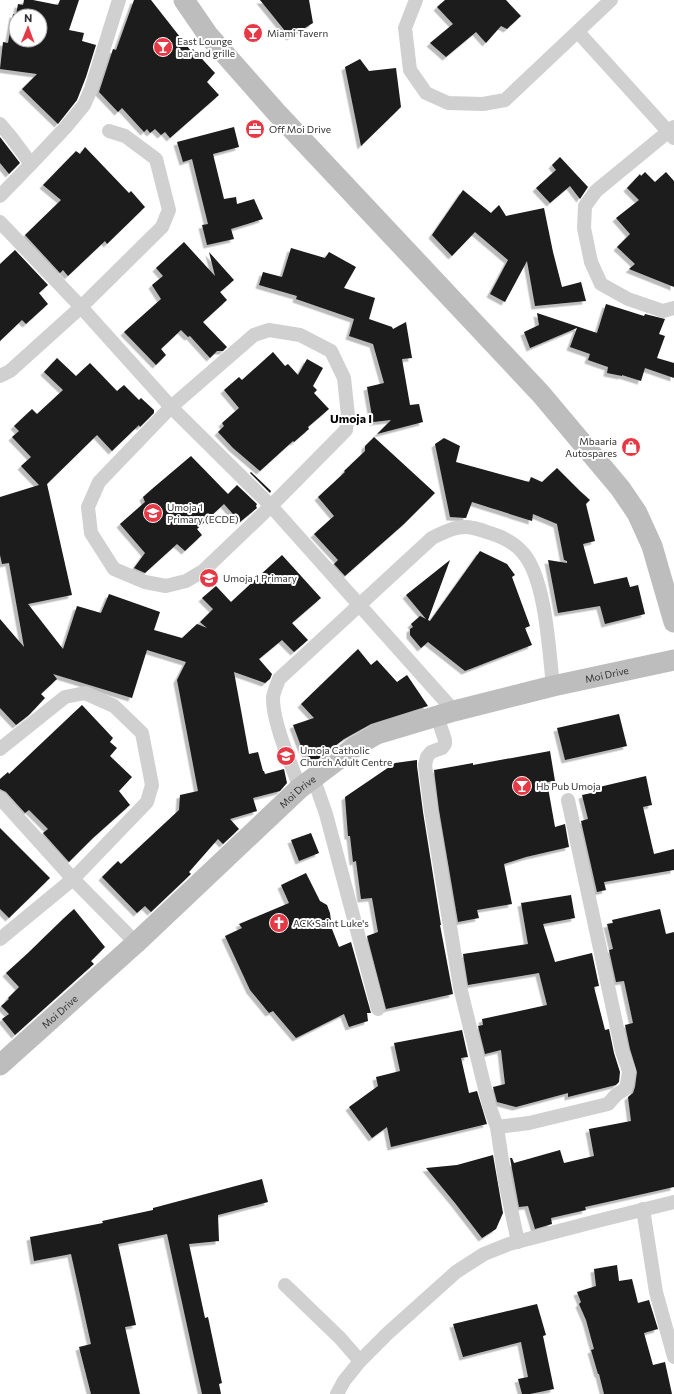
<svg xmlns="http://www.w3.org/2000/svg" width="674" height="1394" viewBox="0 0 674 1394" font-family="Commissioner,sans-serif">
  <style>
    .building { fill: #1a1a1a; fill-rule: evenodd; filter: url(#shadow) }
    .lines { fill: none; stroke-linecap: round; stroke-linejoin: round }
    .street { stroke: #d0d0d0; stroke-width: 14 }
    .secondary { stroke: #bdbdbd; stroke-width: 21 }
    .labels { text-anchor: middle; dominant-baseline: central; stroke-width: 4; stroke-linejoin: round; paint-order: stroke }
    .poi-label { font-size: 10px; fill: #333; stroke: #fff; text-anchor: start }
    .street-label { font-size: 10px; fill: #333; stroke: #fff }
    .quarter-label { font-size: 12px; font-weight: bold; fill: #000; stroke: #fff }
  </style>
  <defs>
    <filter id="shadow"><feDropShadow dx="-3.5" dy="3.5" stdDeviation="0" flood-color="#0004"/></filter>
  </defs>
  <rect width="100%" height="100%" fill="#fff"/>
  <!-- building -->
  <g class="building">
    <path d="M24,0H33L58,5L60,0H79L69,30L84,33L82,41L96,45L86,77L77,100L58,124L22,89L37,74L0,69L3,42L8,43L13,14L16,15L18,4L23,5ZM16,16H40V40H16Z"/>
    <path d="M134,0H151L191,51L193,49L215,73L207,82L219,95L170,138L165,132L161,135L155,129L150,133L147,129L144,132L122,108L118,112L99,92L113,49L116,50Z"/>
    <path d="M260,0H309L313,23L290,37Z"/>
    <path d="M445,0H506L521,16L507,29L501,26L486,43L476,32L446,57L430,43L453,24L437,7Z"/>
    <path d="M360,59L369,71L396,68L401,107L361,146L345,67Z"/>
    <path d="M234,127L239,147L213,154L224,199L236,197L237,204L254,199L263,219L231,229L234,239L207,245L202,225L208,224L192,159L183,162L177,142Z"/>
    <path d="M0,137L20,163L9,174L0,163Z"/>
    <path d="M85,147L129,193L131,191L145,207L107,244L105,241L68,276L63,270L60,273L25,235L61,200L43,185L76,151L80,154Z"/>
    <path d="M560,157L588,187L580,199L570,186L550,203L536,188L556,170L552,165Z"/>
    <path d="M645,172L655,182L666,172L674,181V287L629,269L635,264L617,247L630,234L616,218L639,200L627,188L640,174L641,176Z"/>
    <path d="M463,190L491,213L499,205L506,216L544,208L553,252L562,287L581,282L586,301L535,306L527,261L505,302L490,294L508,260L475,232L452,256L432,235Z"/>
    <path d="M184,242L215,276L209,252L234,280L220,292L227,300L203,322L227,347L223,351H217L210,358L190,336L188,337L181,330L161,349L166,355L156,365L124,332L161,299L152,285L163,276L156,268Z"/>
    <path d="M291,248L325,258L329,252L356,267L344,288L375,298L369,319L392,327L393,329L406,322L412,358L402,359L410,405L419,404L423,422L377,434L391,420L373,422L367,387L384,383L373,344L349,336L354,319L296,299L297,296L259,285L263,272L282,277Z"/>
    <path d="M15,250L48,285L39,293L48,304L26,324L22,320L0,341V264Z"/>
    <path d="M606,304L644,316L645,314L665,319L659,334L665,336L657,358L674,363V378L645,368L641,381L622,375V376L607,373L608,367L588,360L590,354L570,347L577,328L530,348L524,332L539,325L537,313L597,333Z"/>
    <path d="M273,352L285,366L288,364L298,375L307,359L323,368L313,386L317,390L314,393L329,409L308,427L309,429L294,442L293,441L260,471L233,448L218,432L224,426L222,423L239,408L224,390L239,377L242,380Z"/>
    <path d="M57,358L76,376L90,363L117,391L124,385L139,400L141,398L154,410V413L140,427L139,425L112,451L97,435L47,484L72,595L28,604L63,649L77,606L101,613L109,594L160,612L154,630L182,638L197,624L207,628L200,622L213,609L202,598L216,586L231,602L282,555L321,598L292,623L308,640L294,652L282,640L259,659L272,674L270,679L265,683L234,672L249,754L258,752L263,771H264L265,774L284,769L287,783L280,791L253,798L257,811L230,819L239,829L223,844L218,839L189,872L191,874L151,912L145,906L137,913L102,877L118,861L121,864L179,810L180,795L198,791L177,680L186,662L147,650L132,698L53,674L57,679L41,694L45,698L29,715L16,725L0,708V619L24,647L9,563L2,564L0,555V497L39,485L21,466L31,457L12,437L19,431L14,426L32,409L37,414L63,390L44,372Z"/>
    <path d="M374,437L435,493L404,524L345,576L334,564L338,560L314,534L334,516L318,497L345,472L344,471L365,451V446Z"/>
    <path d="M444,438L460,446L456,462L529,482L531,477L542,482L557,468L580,491L590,500L586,504L595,541L583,544L594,584L627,577L630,587L638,585L645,614L605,624L600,606L558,613L548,560L567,563V561L564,560L557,524L533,514L532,521L472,502L466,518L450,517L435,444Z"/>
    <path d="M191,456L228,494L237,485L257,504L256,506L257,508L240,522L224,504L197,529L202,535L185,551L177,544L145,573L134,568L145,553L120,524L145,502L143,497L152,489Z"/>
    <path d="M251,472L271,491L270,493L250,473Z"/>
    <path d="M480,551L507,564L515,575L512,577L530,626L525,628L532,645L465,671L428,642L421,648L410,635V629L413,627L411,624L420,616L426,619L406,595L450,560L428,620L430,621Z"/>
    <path d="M358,649L371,665L377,660L397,682L407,675L428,706L371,724L344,739L313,763L302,749L293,725L314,718L301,704Z"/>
    <path d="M82,705L113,738L110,742L117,748L110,756L132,777L119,791L130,805L93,838L69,862L43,833L48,829L29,810L25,813L6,792L0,789V779L8,772L9,774Z"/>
    <path d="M619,714L627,746L565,760L557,728Z"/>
    <path d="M550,751L555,781L547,782L555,827L565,824L569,847L526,857L504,864L512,904L477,910L479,918L458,922L439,810L434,770L473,763V765Z"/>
    <path d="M417,760V766L423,812L441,925H440L453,994L386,1009L367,936L378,932L372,898L361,899L356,861L353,862L350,836H348L345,797L395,763Z"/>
    <path d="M646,776L652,805L643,807L654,854L674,849V870L604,882L606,890L597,892L581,821L588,819L582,795L596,792L595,788Z"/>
    <path d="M0,828L50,878L9,918L0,909Z"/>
    <path d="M311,833L319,853L299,861L291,840Z"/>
    <path d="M306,873L320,901L327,905L330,913L332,929L339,947L351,942L371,1013H367L368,1021L349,1027L344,1014L296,1038L273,1011L269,1013L250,990L225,936L242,928L239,924L289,903L281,885Z"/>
    <path d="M571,895L575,918L543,924L555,962L592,953L599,986L594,987L605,1030L609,1029L614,1053L620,1072L619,1082L616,1085L568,1097V1093L516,1107L497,1102L493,1087L505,1084L501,1050L485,1054L478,1026L483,1025L482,1019L547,1005L539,973L468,985L463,954L528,944L521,903Z"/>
    <path d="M74,909L105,947L91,961L94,964L86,971L15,1035L2,1019L9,1014L1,1006L9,999L8,998L19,987L6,973L28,953L64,918Z"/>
    <path d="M660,909L666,934L674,932V1187L585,1207L586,1210L551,1218L552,1224L535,1229L528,1206L519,1207L510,1158H512L514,1163L560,1150L564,1163L594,1156L589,1129L631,1121L628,1097L633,1093L635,1087L637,1072L630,1049L625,1025L633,1023L624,981L616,982L609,950L613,949L607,924L613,923L612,920Z"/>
    <path d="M462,1030L468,1057L461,1058L469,1093L477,1091L487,1124L391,1147L387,1127L372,1138L349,1107L378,1086L376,1077L400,1071L394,1043Z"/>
    <path d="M493,1155L503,1213L496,1229L482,1238L455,1203L426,1168L457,1165Z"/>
    <path d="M262,1179L268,1202L218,1215L219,1241L189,1244L205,1318L208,1317L222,1383L219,1384L221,1394H202L167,1234L118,1244L136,1325L125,1327L140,1394H91L79,1347L91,1344L71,1254L34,1261L30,1237L103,1223L102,1221L153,1210V1208Z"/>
    <path d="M617,1265L619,1281L632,1279L638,1303L649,1300L658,1329L644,1333L653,1365L665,1362L672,1394H604L599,1374H598L591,1350L594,1349L586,1320L579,1304L581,1302L577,1292L596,1286L594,1269Z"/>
    <path d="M537,1304L546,1335L543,1336L554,1389L530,1394H522L518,1379L528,1377L521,1342L463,1357L453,1324Z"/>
  </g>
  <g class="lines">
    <!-- street -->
    <g class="street">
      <path d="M416,0L405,28L410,70L426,93L448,103L483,104L505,100L611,0"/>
      <path d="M578,32L674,138"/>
      <path d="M0,124L11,137L31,164L0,196"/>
      <path d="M674,127L596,191L585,206L584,228L591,262L601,284L628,299L663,311L674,308"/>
      <path d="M31,164L65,128L84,105L91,89L119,0"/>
      <path d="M0,222L81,307L171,407L271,506L454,711"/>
      <path d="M269,330L300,335L331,351L344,378L348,415L346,430L271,506L203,571L186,581L166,586L145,582L114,569L91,533L88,507L99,482L171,407L254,335Z"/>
      <path d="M0,376L10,371L81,307L162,227L169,210L156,159L125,136L109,131"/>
      <path d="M437,716L445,740V744L442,748L431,752L427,757L425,765L431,811L460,987L489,1105L497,1127L529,1123L608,1104L616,1095L625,1089L627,1084L629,1071L622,1051L568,800"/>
      <path d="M0,749L65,697L85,693L114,706L142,733L152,785L147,802L73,879L0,939"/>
      <path d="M313,777L326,814L378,1009"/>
      <path d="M300,788C291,764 272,721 273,697C274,691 277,685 279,679L432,538C444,532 459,524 473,528C479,529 484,531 490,533C503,537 515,543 523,553C546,579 549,652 553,686"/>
      <path d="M0,798L73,879L136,943"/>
      <path d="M497,1127L505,1181L518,1242"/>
      <path d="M643,1209L656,1292L674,1357"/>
      <path d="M285,1285L340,1338L360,1361L344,1381L337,1394"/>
      <path d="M360,1361L388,1333L456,1272L484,1254L509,1244L597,1221L674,1202"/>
    </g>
    <!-- secondary -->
    <g class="secondary">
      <path d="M184,0L208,35L276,112L541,394L620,488L637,513L652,546L674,622"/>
      <path id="s1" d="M0,1065L136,943L300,788L356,746L377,734L454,711L553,686L674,660"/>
    </g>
  </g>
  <!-- icons -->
  <defs>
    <g id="bar-disc" transform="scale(1)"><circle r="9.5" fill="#e63946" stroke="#fff"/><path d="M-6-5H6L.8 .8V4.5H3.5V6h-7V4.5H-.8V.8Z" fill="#fff"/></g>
    <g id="office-disc" transform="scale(1)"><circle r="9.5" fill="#e63946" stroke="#fff"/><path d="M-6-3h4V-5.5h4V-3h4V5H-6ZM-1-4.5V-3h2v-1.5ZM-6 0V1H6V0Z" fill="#fff"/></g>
    <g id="shop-disc" transform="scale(1)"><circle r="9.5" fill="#e63946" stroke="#fff"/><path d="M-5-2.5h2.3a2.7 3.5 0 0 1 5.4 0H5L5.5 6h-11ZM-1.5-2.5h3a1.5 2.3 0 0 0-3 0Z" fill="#fff"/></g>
    <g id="school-disc" transform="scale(1)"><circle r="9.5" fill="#e63946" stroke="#fff"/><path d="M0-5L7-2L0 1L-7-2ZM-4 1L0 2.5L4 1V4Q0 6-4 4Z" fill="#fff"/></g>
    <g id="church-disc" transform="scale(1)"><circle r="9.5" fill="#e63946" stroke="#fff"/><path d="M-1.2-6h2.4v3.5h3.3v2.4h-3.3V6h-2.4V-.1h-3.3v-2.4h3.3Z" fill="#fff"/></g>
  </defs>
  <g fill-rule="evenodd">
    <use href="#bar-disc" x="253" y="33"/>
    <use href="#bar-disc" x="163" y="47"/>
    <use href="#office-disc" x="255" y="129"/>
    <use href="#shop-disc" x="631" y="447"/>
    <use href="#school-disc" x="153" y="513"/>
    <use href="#school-disc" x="209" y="578"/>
    <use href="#school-disc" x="286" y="756"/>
    <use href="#bar-disc" x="522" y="786"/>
    <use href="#church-disc" x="279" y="923"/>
  </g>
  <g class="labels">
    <!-- poi labels -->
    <g class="poi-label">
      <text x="267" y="33">Miami Tavern</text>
      <text x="177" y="41">East Lounge<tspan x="177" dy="12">bar and grille</tspan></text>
      <text x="269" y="129">Off Moi Drive</text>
      <text x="617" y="441" text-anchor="end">Mbaaria<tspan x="617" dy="12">Autospares</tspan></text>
      <text x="167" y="507">Umoja 1<tspan x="167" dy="12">Primary (ECDE)</tspan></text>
      <text x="223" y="578">Umoja 1 Primary</text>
      <text x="300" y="750">Umoja Catholic<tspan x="300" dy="12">Church Adult Centre</tspan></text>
      <text x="536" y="786">Hb Pub Umoja</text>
      <text x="293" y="923">ACK Saint Luke's</text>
    </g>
    <!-- street labels -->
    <g class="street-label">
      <text stroke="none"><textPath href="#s1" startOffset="740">Moi Drive</textPath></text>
      <text stroke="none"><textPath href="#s1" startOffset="404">Moi Drive</textPath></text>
      <text stroke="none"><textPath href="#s1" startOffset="80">Moi Drive</textPath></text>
    </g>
    <!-- quarter labels -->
    <g class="quarter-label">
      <text x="351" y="418">Umoja I</text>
    </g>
  </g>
  <!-- north arrow -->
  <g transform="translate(28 28) rotate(1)"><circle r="19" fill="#ffffff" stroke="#adadad"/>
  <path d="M0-3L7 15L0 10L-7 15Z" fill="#e63946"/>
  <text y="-6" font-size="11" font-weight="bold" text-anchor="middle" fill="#333333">N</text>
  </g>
</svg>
